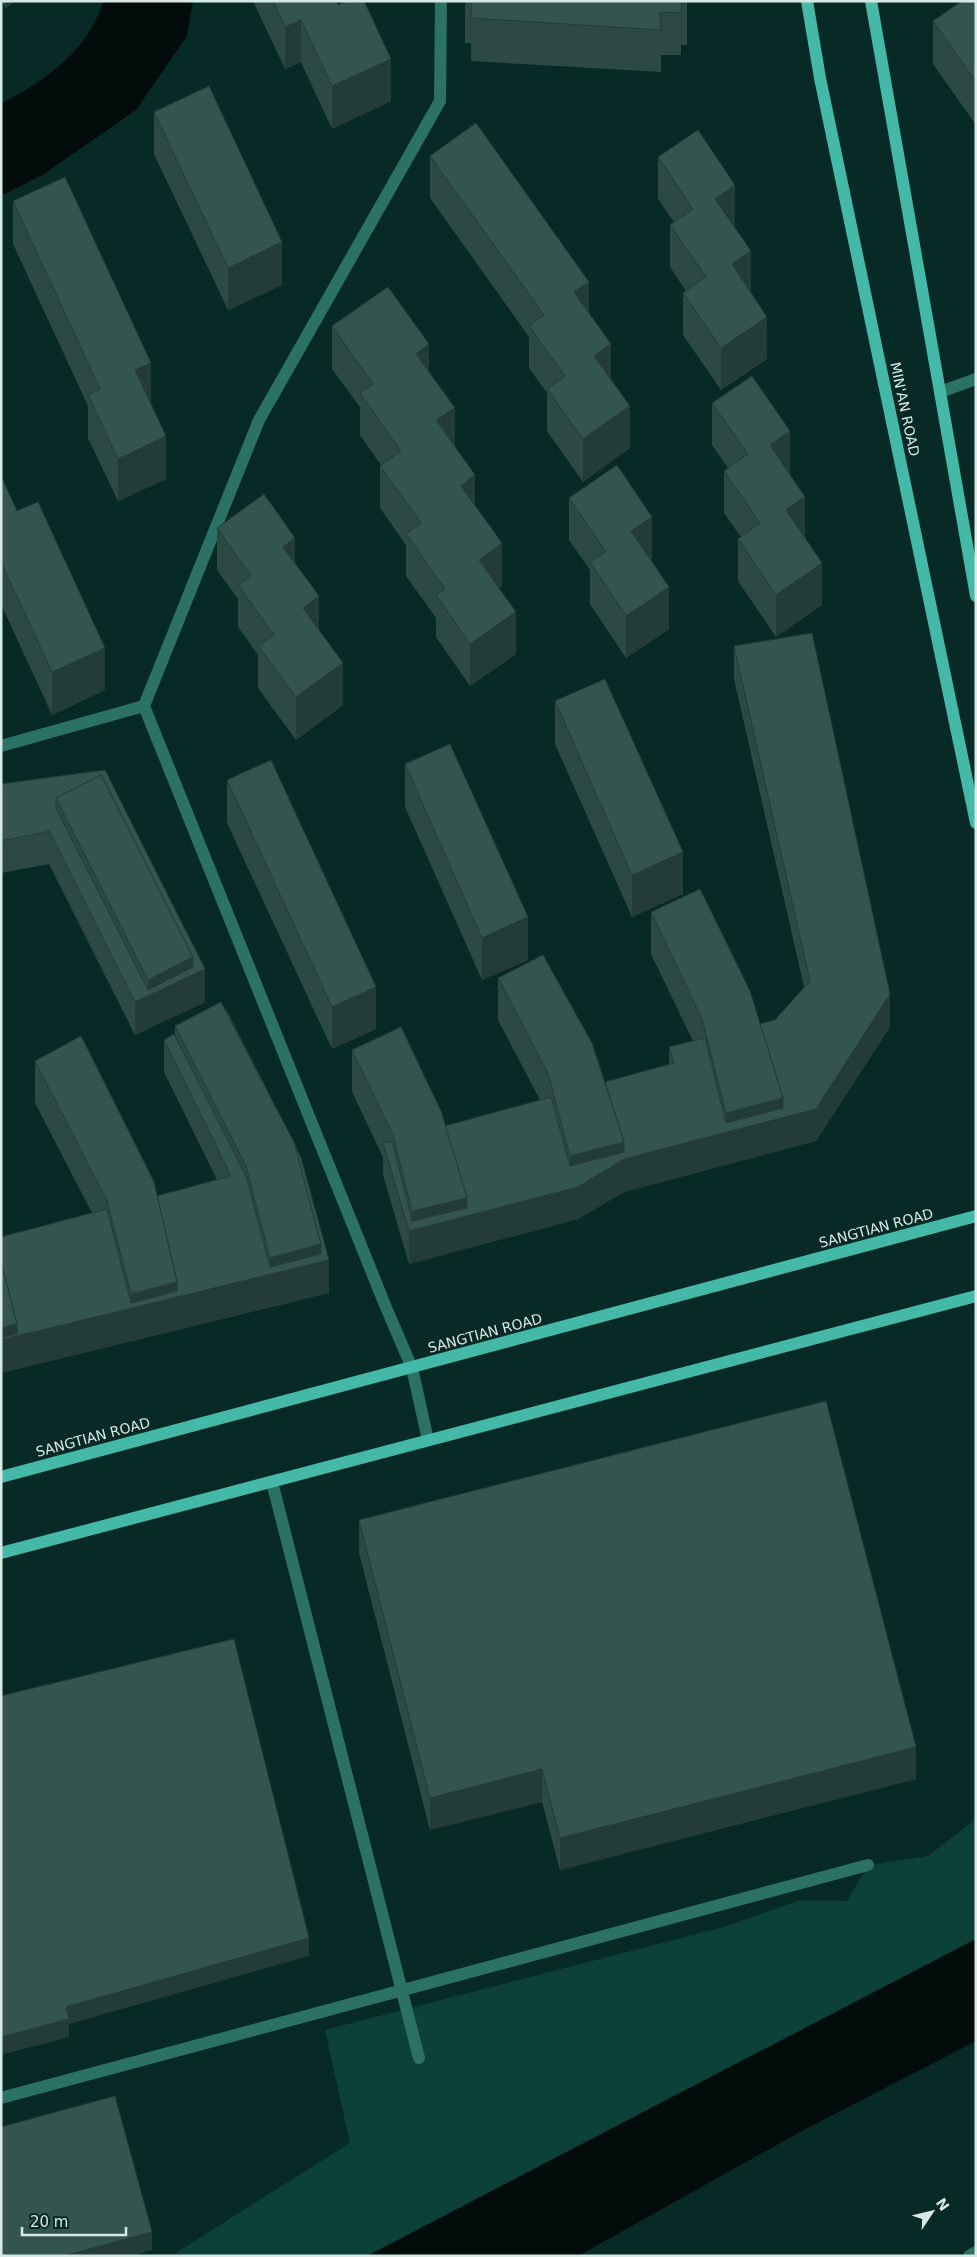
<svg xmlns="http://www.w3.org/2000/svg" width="977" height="2257" viewBox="0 0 977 2257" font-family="'DejaVu Sans',sans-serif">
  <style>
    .green { fill: #0c413a }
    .water { fill: #020c0a }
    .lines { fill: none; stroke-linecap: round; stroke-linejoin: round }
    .minor { stroke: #2c7166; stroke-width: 12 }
    .major { stroke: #44b9a8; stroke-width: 12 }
    .wall { fill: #2d4944 }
    .shaded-wall { fill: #243c37 }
    .building { fill: #34554f; stroke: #243c37; fill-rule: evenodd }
    .labels { text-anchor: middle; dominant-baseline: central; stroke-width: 4; stroke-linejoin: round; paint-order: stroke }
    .street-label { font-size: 14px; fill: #d7e9e5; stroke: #082a26 }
  </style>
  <rect width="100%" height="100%" fill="#082a26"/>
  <!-- green -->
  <path class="green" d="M976,1814V1939L367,2256H171L350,2143L325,2030L724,1927L797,1901H847L868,1865L928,1856L972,1822Z"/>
  <!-- water -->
  <g class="water">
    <path d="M103,1H193L187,36L136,110L44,174L1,196V104C44,81 90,50 103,1Z"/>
    <path d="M976,1939V2041L798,2133L578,2256H367Z"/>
  </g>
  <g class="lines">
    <!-- minor -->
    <g class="minor">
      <path d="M940,392L976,379"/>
      <path d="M1,746L144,706"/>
      <path d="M428,1440L412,1368L385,1305L144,706L259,420L440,101L441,1"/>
      <path d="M272,1482L419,2058"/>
      <path d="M1,2098L868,1865"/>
      <path d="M969,2256L976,2252"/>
    </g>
    <!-- major -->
    <g class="major">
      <path d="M807,1L820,78L976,823"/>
      <path d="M871,1L976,596"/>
      <path d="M1,1477L976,1216"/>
      <path d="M1,1553L976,1296"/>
    </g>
  </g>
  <!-- wall -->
  <g class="wall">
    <path d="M1,1H15L6,8Z"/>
    <path d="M253,1H336L391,101L332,129L301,62L285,69Z"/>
    <path d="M465,1H687V45H681V55H661V72L471,61V43H465Z"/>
    <path d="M976,1V125L933,64V21Z"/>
    <path d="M154,112L282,285L228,310L154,154Z"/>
    <path d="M430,156L589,313L611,380L630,448L583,482L547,431V393L529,368V337L430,198Z"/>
    <path d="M658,157L735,227L767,359L721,390L683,335V293L686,291L670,267V225L674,222L658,199Z"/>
    <path d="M13,201L166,479L118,501L88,438V406L13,244Z"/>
    <path d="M332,326L429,372L502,586L498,588L516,654L470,686L436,637V618L406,576V545L380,508V466L381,465L360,435V407L332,369Z"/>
    <path d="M712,403L790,473L822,605L776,637L738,581V539L741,537L724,513V471L728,468L712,445Z"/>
    <path d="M1,476L17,511L105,690L52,715L1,604Z"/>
    <path d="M569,498L652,559L650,560L669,629L626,658L590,604V570L569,540Z"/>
    <path d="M217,528L295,563L319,630L343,705L296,740L258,688V655L238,627V599L217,570Z"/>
    <path d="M734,646L890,1027L816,1141L624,1192L578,1219L409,1264L383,1175V1157L352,1092V1050L445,1126L540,1100L498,1020V978L605,1082L669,1065V1047L693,1041L651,954V912L760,1024L775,1020L804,987L734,679Z"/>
    <path d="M555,701L683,894L632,917L555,744Z"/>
    <path d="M405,764L528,960L482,980L405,807Z"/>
    <path d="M105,770L205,1002L135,1035L49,864L1,873V784Z"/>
    <path d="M227,780L376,1029L332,1049L227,823Z"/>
    <path d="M175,1026L329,1293L1,1373L92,1213L35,1103V1061L157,1196L217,1180L164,1072V1040L175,1035Z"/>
    <path d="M359,1520L916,1779L560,1870L542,1802L430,1830L359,1553Z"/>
  </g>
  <!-- shaded-wall -->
  <g class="shaded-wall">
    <path d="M6,1H15L6,8Z"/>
    <path d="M301,20V62L285,69V27Z"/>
    <path d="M391,59V101L332,129V86Z"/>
    <path d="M735,185V227L715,199Z"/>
    <path d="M282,242V285L228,310V268Z"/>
    <path d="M751,251V293L732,264Z"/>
    <path d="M589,282V324L574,292Z"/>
    <path d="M767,317V359L721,390V348Z"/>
    <path d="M429,344V387L416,354Z"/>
    <path d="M611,344V386L594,356Z"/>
    <path d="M151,363V405L135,370Z"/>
    <path d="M630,406V448L583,482V439Z"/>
    <path d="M455,408V450L436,420Z"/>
    <path d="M790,431V473L770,487V445Z"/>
    <path d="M166,436V479L118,501V459Z"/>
    <path d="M475,475V518L461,486Z"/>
    <path d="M805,497V539L786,510Z"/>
    <path d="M652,517V559L631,573V531Z"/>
    <path d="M295,538V580L283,547Z"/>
    <path d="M502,543V586L479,602V560Z"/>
    <path d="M822,563V605L776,637V595Z"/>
    <path d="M669,587V629L626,658V616Z"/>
    <path d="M319,596V639L303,608Z"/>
    <path d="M516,612V654L470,686V644Z"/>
    <path d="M105,648V690L52,715V672Z"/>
    <path d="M343,663V705L296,740V697Z"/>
    <path d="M683,852V894L632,917V875Z"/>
    <path d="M528,917V960L482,980V938Z"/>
    <path d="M193,957L205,969V1002L135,1035V1002L148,996V980Z"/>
    <path d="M376,987V1029L332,1049V1007Z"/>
    <path d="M890,994V1027L816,1141L624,1192L578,1219L409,1264V1231L412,1230V1211L467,1198L570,1189V1156L624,1142L726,1132V1113Z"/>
    <path d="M321,1244L329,1260V1293L1,1373V1328L17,1324L131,1309V1294L177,1282L270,1275V1258Z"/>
    <path d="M916,1747V1779L560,1870V1838Z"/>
    <path d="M542,1769V1802L430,1830V1798Z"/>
    <path d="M309,1938V1956L69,2024V2037L1,2055V2037L66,2007Z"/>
    <path d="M152,2232V2250L131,2256H64Z"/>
  </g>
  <!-- building -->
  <g class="building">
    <path d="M273,1H336L338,5L346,1H364L391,59L332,86L301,20L285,27Z"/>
    <path d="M472,1H687V2L681,3V13L660,12L661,30L471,18Z"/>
    <path d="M962,1H976V82L933,21Z"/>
    <path d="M209,86L282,242L228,268L154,112Z"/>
    <path d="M476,123L589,282L574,292L611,344L594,356L630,406L583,439L547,389L565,376L529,326L544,315L430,156Z"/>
    <path d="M698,130L735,185L715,199L751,251L732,264L767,317L721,348L683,293L706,277L670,225L693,209L658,157Z"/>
    <path d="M65,177L151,363L135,370L166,436L118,459L88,395L100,389L13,201Z"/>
    <path d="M388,287L429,344L416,354L455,408L436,420L475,475L461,486L502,543L479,560L516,612L470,644L436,595L445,589L406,534L421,523L380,466L401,451L360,393L373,384L332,326Z"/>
    <path d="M752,376L790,431L770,445L805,497L786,510L822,563L776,595L738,539L760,523L724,471L748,454L712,403Z"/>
    <path d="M617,465L652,517L631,531L669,587L626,616L590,562L606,552L569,498Z"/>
    <path d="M1,476L17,511L38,502L105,648L52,672L1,562Z"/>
    <path d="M264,494L295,538L283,547L319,596L303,608L343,663L296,697L258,646L274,635L238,585L251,576L217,528Z"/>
    <path d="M812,633L890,994L816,1109L624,1159L578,1187L409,1231L383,1143L391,1141L393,1145L412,1221L467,1208V1198L445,1126L551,1097L570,1166L624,1152V1142L605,1082L674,1063L669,1047L705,1038L726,1123L783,1108V1098L760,1024L775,1020L810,981L734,646Z"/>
    <path d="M605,679L683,852L632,875L555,701Z"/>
    <path d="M450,744L528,917L482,938L405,764Z"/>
    <path d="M271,760L376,987L332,1007L227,780Z"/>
    <path d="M105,770L205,969L135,1002L49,831L1,841V784ZM101,775L193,957V967L148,990L56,808V798Z"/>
    <path d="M101,775L193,957L148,980L56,798Z"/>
    <path d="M700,889L750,991L783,1098L726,1113L702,1019L651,912Z"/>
    <path d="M543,955L592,1043L624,1142L570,1156L548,1073L498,978Z"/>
    <path d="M221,1002L295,1144L321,1244L270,1258L246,1166L175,1026Z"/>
    <path d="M225,1009H226L277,1110Z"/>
    <path d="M401,1027L441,1111L467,1198L412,1211L393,1135L352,1050Z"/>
    <path d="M174,1034L246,1176L270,1267L321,1254V1244L295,1146L301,1158L329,1260L1,1340V1338L17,1334V1324L1,1262V1237L107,1209L131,1303L177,1291V1282L157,1196L231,1176L164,1040Z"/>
    <path d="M81,1036L154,1182L177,1282L131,1294L107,1201L35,1061Z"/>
    <path d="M1,1262L17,1324L1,1328Z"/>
    <path d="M826,1401L916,1747L560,1838L542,1769L430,1798L359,1520Z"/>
    <path d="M234,1639L309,1938L66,2007L69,2019L1,2037V1696Z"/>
    <path d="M115,2096L152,2232L64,2256H1V2127Z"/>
  </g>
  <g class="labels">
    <!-- street labels -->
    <g class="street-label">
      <text transform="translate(905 409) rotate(78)">MIN'AN ROAD</text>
      <text transform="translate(876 1228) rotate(-15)">SANGTIAN ROAD</text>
      <text transform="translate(485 1333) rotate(-15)">SANGTIAN ROAD</text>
      <text transform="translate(93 1437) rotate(-15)">SANGTIAN ROAD</text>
    </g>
  </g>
  <!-- border -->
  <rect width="977" height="2257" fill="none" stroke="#d7e9e5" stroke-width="5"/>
  <!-- north arrow -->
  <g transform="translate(932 2212) rotate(55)" stroke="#082a26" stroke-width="4" paint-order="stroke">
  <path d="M0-4L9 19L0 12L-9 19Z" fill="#d7e9e5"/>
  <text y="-8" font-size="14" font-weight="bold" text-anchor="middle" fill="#d7e9e5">N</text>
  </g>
  <!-- scale -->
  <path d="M22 2227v8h104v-8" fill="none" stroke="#d7e9e5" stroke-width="2.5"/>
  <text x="30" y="2227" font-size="15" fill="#d7e9e5" stroke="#082a26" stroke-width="4" paint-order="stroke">20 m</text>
</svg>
